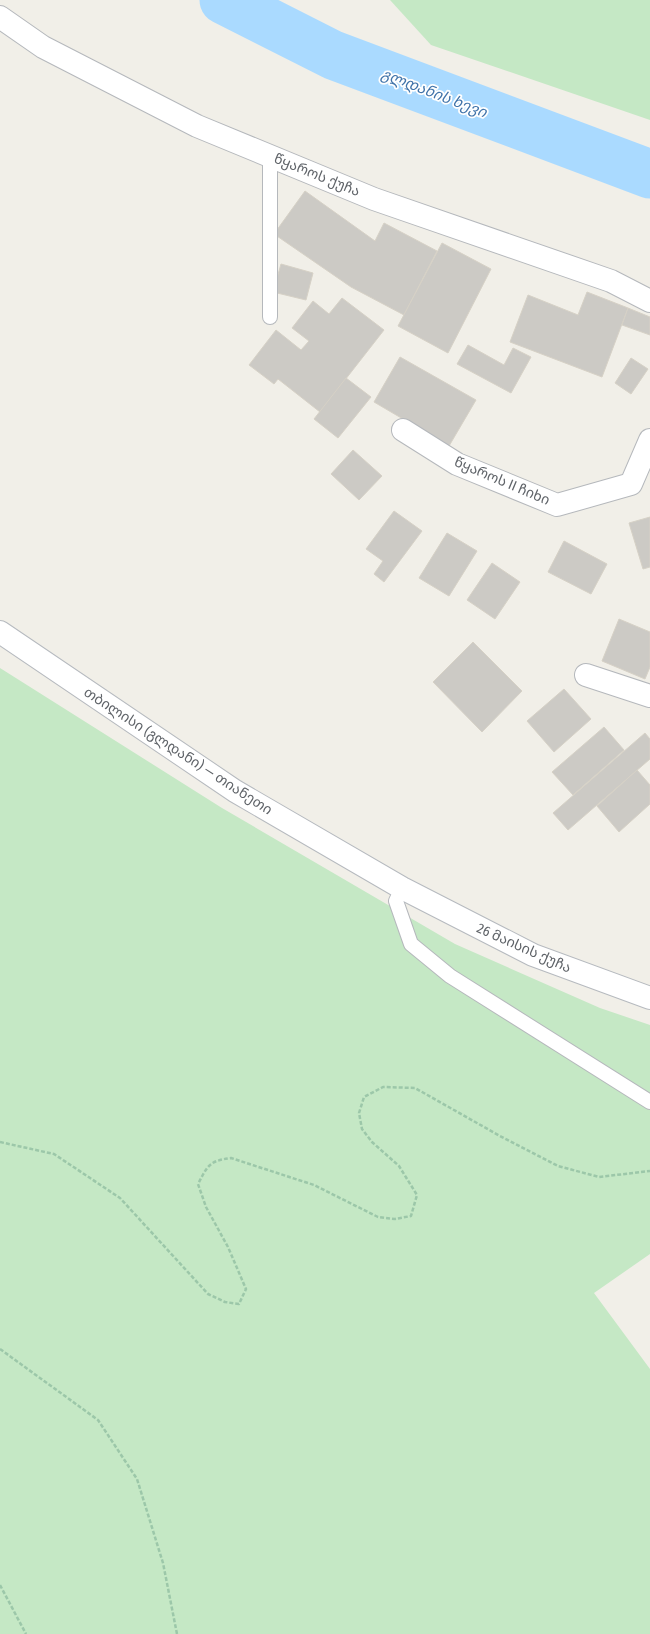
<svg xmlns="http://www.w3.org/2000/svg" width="650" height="1634" viewBox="0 0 650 1634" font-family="'Fira Sans Condensed','Noto Sans Georgian',sans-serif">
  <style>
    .green { fill: #c5e8c5 }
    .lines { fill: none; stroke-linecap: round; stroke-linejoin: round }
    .river { stroke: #aadaff; stroke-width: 49 }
    .building { fill: #cccac5; stroke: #d6d1c6 }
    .lane-casing { stroke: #b5b8bc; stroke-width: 16 }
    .street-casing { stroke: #b5b8bc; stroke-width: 24 }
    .secondary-casing { stroke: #b6babf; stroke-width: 24 }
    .path { stroke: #9cc7a9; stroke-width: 2.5; stroke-dasharray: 4 2; stroke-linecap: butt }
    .lane { stroke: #fff; stroke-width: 14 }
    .street { stroke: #fff; stroke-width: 22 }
    .secondary { stroke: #fff; stroke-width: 22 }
    .labels { text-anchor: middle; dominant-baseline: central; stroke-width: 3.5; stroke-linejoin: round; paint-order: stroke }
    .street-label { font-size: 14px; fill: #5f6368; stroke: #fff }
    .water-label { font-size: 15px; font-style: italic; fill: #4174aa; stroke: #fff }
  </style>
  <rect width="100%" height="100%" fill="#f1efe8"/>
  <!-- green -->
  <g class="green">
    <path d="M390,0H650V120L431,45Z"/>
    <path d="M0,668L222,808L455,944L600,1008L650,1025V1254L594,1293L650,1369V1634H0Z"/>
  </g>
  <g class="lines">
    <!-- river -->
    <path class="river" d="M224,0L333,55L650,174"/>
  </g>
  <!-- building -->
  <g class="building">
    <path d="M305,191L375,241L384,223L437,251L404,315L351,287L274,234Z"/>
    <path d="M442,243L491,269L448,353L398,326Z"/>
    <path d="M281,264L313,273L306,300L273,292Z"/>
    <path d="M587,292L628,308L602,377L510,342L528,295L578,315Z"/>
    <path d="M342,298L384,330L320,412L278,379L274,384L249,365L276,330L301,350L309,341L292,328L313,301L329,314Z"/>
    <path d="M628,308L650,317V335L622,325Z"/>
    <path d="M468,345L504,365L513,348L531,357L511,393L457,364Z"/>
    <path d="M400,357L476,400L449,446L374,402Z"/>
    <path d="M631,358L648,369L631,394L615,383Z"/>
    <path d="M346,378L371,397L338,438L314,419Z"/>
    <path d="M353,450L382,476L359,500L331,474Z"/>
    <path d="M394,511L422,531L384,582L374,574L383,561L366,549Z"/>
    <path d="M650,517V567L643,569L629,523Z"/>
    <path d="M447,533L477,551L449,596L419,578Z"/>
    <path d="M564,541L607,564L591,594L548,572Z"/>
    <path d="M492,563L520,582L495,619L467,600Z"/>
    <path d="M619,619L650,632V667L645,679L602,661Z"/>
    <path d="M473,642L522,691L482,732L433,682Z"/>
    <path d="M564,689L591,719L554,752L527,721Z"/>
    <path d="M604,727L624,750L573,795L552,772Z"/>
    <path d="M645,733L650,739V759L568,830L553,813Z"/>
    <path d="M637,770L650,785V804L619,832L597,806Z"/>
  </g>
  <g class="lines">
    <!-- lane casing -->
    <g class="lane-casing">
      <g id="lane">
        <path d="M270,156V317"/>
        <path d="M402,888L396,901L411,944L450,976L650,1102"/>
      </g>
    </g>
    <!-- street casing -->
    <g class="street-casing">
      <g id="street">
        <path d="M0,17L43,47L197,126L374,199L611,281L650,301"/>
        <path d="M403,430L457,464L557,505L631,484L650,440"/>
        <path d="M586,675L650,696"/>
      </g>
    </g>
    <!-- secondary casing -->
    <g class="secondary-casing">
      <path id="secondary" d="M0,632L235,791L402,888L533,955L650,998"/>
    </g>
    <!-- path -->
    <g class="path">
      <path d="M0,1142L54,1154L120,1198L208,1294L225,1302L239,1304L246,1289L228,1247L206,1207L198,1184C208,1165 209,1161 231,1158L314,1185L378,1217L395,1219L411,1216L417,1195L399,1166L372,1142L362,1129L359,1113L364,1097L383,1087L415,1088L500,1136L558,1166L599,1177L650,1171"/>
      <path d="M0,1349L98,1420L137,1479L163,1563L177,1634"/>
      <path d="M0,1585L26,1634"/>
    </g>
    <!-- lane -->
    <use href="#lane" class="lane"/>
    <!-- street -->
    <use href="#street" class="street"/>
    <!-- secondary -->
    <use href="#secondary" class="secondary"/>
  </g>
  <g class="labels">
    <!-- street labels -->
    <g class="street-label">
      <text transform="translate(317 175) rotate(22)">წყაროს ქუჩა</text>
      <text transform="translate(502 481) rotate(23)">წყაროს II ჩიხი</text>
      <text transform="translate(178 751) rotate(33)">თბილისი (გლდანი) — თიანეთი</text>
      <text transform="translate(524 948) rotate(24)">26 მაისის ქუჩა</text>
    </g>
    <!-- water labels -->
    <g class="water-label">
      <text transform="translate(434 93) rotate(21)">გლდანის ხევი</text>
    </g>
  </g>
</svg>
